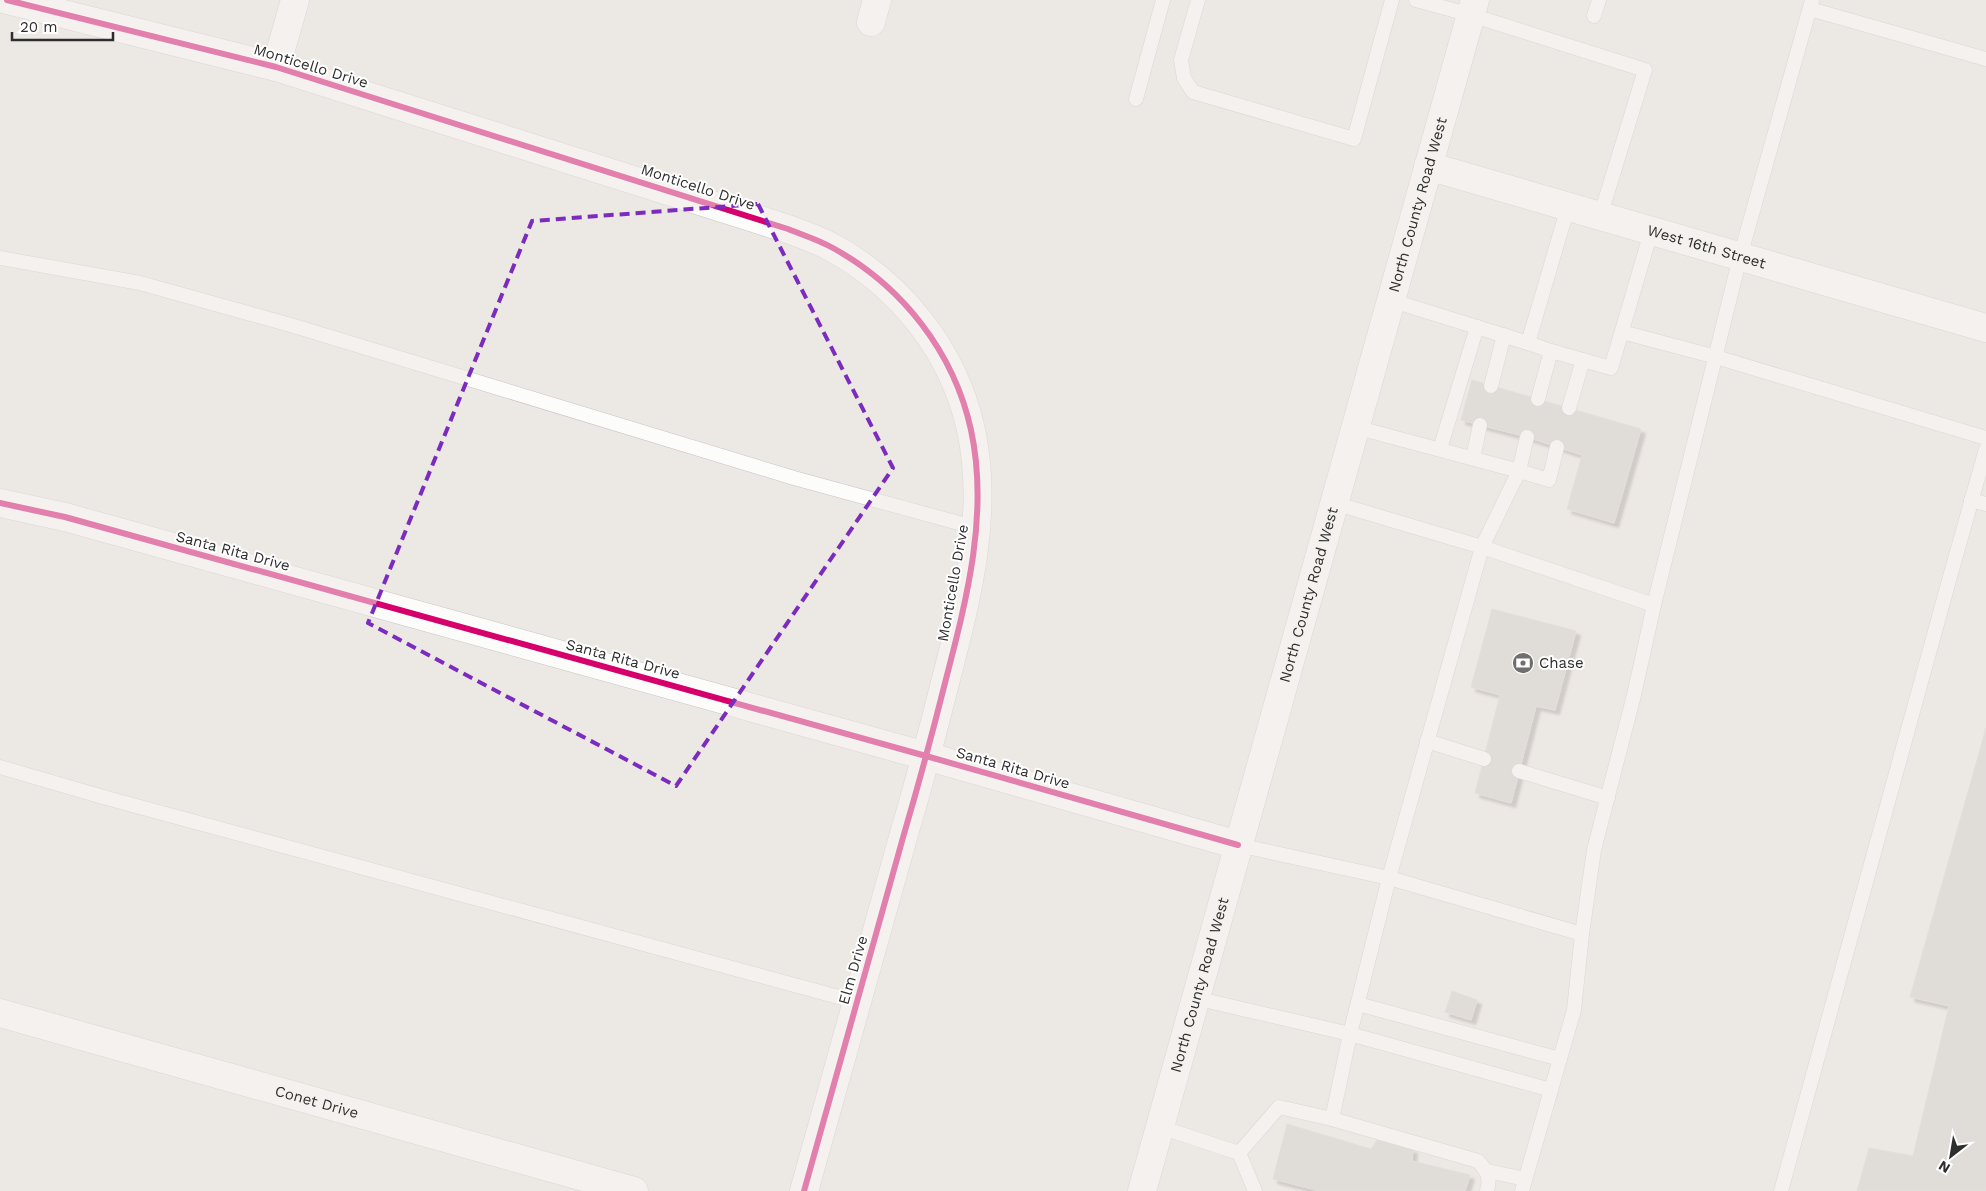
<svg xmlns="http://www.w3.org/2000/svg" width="1986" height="1191" viewBox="0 0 1986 1191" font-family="'Work Sans',sans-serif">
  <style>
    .building { fill: #d1cecb; stroke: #d7d4d0; filter: url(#shadow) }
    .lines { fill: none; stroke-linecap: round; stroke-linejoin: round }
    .lane-casing { stroke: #c5c4c5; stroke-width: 15 }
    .street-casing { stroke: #c5c4c5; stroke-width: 29 }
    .secondary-casing { stroke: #c5c4c5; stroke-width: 29 }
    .lane { stroke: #fcfcfb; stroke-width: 14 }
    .street { stroke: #fcfcfb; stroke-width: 28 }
    .secondary { stroke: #fcfcfb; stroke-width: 28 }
    .cycleway-casing { stroke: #fff; stroke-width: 9 }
    .cycleway { stroke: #d6006c; stroke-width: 6 }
    .marked { fill: none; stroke: #7b2cbf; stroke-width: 4; stroke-dasharray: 10 6; stroke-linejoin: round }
    .labels { text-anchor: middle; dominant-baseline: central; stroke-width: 4; stroke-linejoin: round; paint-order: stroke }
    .street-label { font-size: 15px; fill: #2e2e2e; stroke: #fff }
    .poi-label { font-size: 15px; fill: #2e2e2e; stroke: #fff; text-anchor: start }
  </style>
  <defs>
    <filter id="shadow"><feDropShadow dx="4.5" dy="4.5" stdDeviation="1" flood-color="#0004"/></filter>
  </defs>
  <rect width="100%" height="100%" fill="#ece8e4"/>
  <!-- building -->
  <g class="building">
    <path d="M1472,380L1641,429L1614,523L1567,509L1582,455L1527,437L1461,420Z"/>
    <path d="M1492,609L1576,631L1555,710L1536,706L1511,803L1475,793L1500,695L1471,687Z"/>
    <path d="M1986,728V1191H1857L1869,1148L1913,1156L1949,1006L1910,997Z"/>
    <path d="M1452,991L1477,1000L1471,1020L1445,1012Z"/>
    <path d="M1287,1124L1371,1149L1377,1140L1413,1149L1412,1161L1470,1175L1465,1191H1320L1273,1179Z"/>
  </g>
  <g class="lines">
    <!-- lane casing -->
    <g class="lane-casing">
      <g id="lane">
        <path d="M1198,0L1181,60L1184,78L1193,92L1354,139L1392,0"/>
        <path d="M1416,0L1471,15L1645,70L1600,217"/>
        <path d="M1810,9L1986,59"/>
        <path d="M1594,16L1599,0"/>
        <path d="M1136,99L1163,0"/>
        <path d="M0,258L140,283L294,326L794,478L977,528"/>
        <path d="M1390,300L1528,343"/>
        <path d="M1622,332L1716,357L1986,438"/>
        <path d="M1551,351L1528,343L1568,207"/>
        <path d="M1491,386L1504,335"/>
        <path d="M1538,399L1551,351L1611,368L1651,232"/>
        <path d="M1569,408L1583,360"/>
        <path d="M1355,427L1519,471L1527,437"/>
        <path d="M1440,449L1477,327"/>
        <path d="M1473,458L1480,425"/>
        <path d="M1971,500L1986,504"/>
        <path d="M1334,503L1482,547L1654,605"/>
        <path d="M1427,741L1484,759"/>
        <path d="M0,767L103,797L857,1002"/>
        <path d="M1519,771L1608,798"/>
        <path d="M1238,845L1389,878L1582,934"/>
        <path d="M1195,998L1350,1034L1332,1119L1279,1107L1239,1153"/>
        <path d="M1358,1004L1560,1059"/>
        <path d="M1551,1090L1350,1034L1389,878L1482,547L1519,471L1549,480L1557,447"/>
        <path d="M1332,1119L1478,1161C1487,1171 1491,1177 1487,1191"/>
        <path d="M1160,1127L1239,1153L1255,1191"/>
        <path d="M1487,1171L1525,1179"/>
        <path d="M1522,1191L1574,1010L1582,934L1594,850L1634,695L1654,605L1740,257L1812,0"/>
        <path d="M1781,1191C1849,944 1916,696 1986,449"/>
      </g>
    </g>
    <!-- street casing -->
    <g class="street-casing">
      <g id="street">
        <path d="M7,0L276,67L788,229C803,235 819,240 833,248C902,286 954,352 971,430C989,513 967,598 946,679C933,731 919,783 904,834C871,953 837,1072 804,1191"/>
        <path d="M871,22L877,0"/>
        <path d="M276,67L295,0"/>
        <path d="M0,503L65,517L926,756L1238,845"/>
        <path id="s1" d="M0,1013L634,1191"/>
      </g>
    </g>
    <!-- secondary casing -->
    <g class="secondary-casing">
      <g id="secondary">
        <path id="s2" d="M1428,166L1986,328"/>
        <path id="s3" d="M1142,1191L1475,0"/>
      </g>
    </g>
    <!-- lane -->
    <use href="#lane" class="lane"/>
    <!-- street -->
    <use href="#street" class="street"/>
    <!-- secondary -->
    <use href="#secondary" class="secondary"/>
    <!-- cycleway casing -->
    <g class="cycleway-casing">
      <g id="cycleway">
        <path d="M7,0L276,67L788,229C803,235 819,240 833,248C902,286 954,352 971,430C989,513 967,598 946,679C933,731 919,783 904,834C871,953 837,1072 804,1191"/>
        <path d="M0,503L65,517L926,756L1238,845"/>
      </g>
    </g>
    <!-- cycleway -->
    <use href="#cycleway" class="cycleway"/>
  </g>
  <!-- marked area -->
  <path d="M0 0H1986V1191H0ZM758,204L893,468L676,786L368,623L532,221Z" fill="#ece8e4" fill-opacity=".55" fill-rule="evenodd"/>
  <path class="marked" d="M758,204L893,468L676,786L368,623L532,221Z"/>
  <!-- icons -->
  <defs>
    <g id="bank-disc" transform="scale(1.125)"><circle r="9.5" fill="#706f6e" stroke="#fff"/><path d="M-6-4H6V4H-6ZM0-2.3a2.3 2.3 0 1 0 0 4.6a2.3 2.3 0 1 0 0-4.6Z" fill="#fff"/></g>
  </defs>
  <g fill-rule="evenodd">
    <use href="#bank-disc" x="1523" y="663"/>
  </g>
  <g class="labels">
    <!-- street labels -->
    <g class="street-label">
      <text transform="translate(311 66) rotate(17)">Monticello Drive</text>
      <text transform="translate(698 187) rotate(18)">Monticello Drive</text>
      <text stroke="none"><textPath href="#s3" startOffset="1024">North County Road West</textPath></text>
      <text stroke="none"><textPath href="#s2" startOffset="290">West 16th Street</textPath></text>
      <text transform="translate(233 551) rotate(15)">Santa Rita Drive</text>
      <text transform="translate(953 583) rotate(-80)">Monticello Drive</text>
      <text stroke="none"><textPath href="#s3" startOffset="619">North County Road West</textPath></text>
      <text transform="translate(623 659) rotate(15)">Santa Rita Drive</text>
      <text transform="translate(1013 768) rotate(16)">Santa Rita Drive</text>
      <text transform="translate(853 970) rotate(-74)">Elm Drive</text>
      <text stroke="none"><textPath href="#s3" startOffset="214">North County Road West</textPath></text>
      <text stroke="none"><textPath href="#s1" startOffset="329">Conet Drive</textPath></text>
    </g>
    <!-- poi labels -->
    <g class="poi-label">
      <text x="1539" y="663">Chase</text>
    </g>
  </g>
  <!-- north arrow -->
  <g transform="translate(1951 1156) rotate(211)" stroke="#ffffff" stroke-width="4" paint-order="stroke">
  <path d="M0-4L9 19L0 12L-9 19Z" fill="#2e2e2e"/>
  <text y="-8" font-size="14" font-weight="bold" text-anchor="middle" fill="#2e2e2e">N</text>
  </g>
  <!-- scale -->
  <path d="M12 32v8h101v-8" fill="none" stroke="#2e2e2e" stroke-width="2.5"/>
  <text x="20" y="32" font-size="15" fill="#2e2e2e" stroke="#ffffff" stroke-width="4" paint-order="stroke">20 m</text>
</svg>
